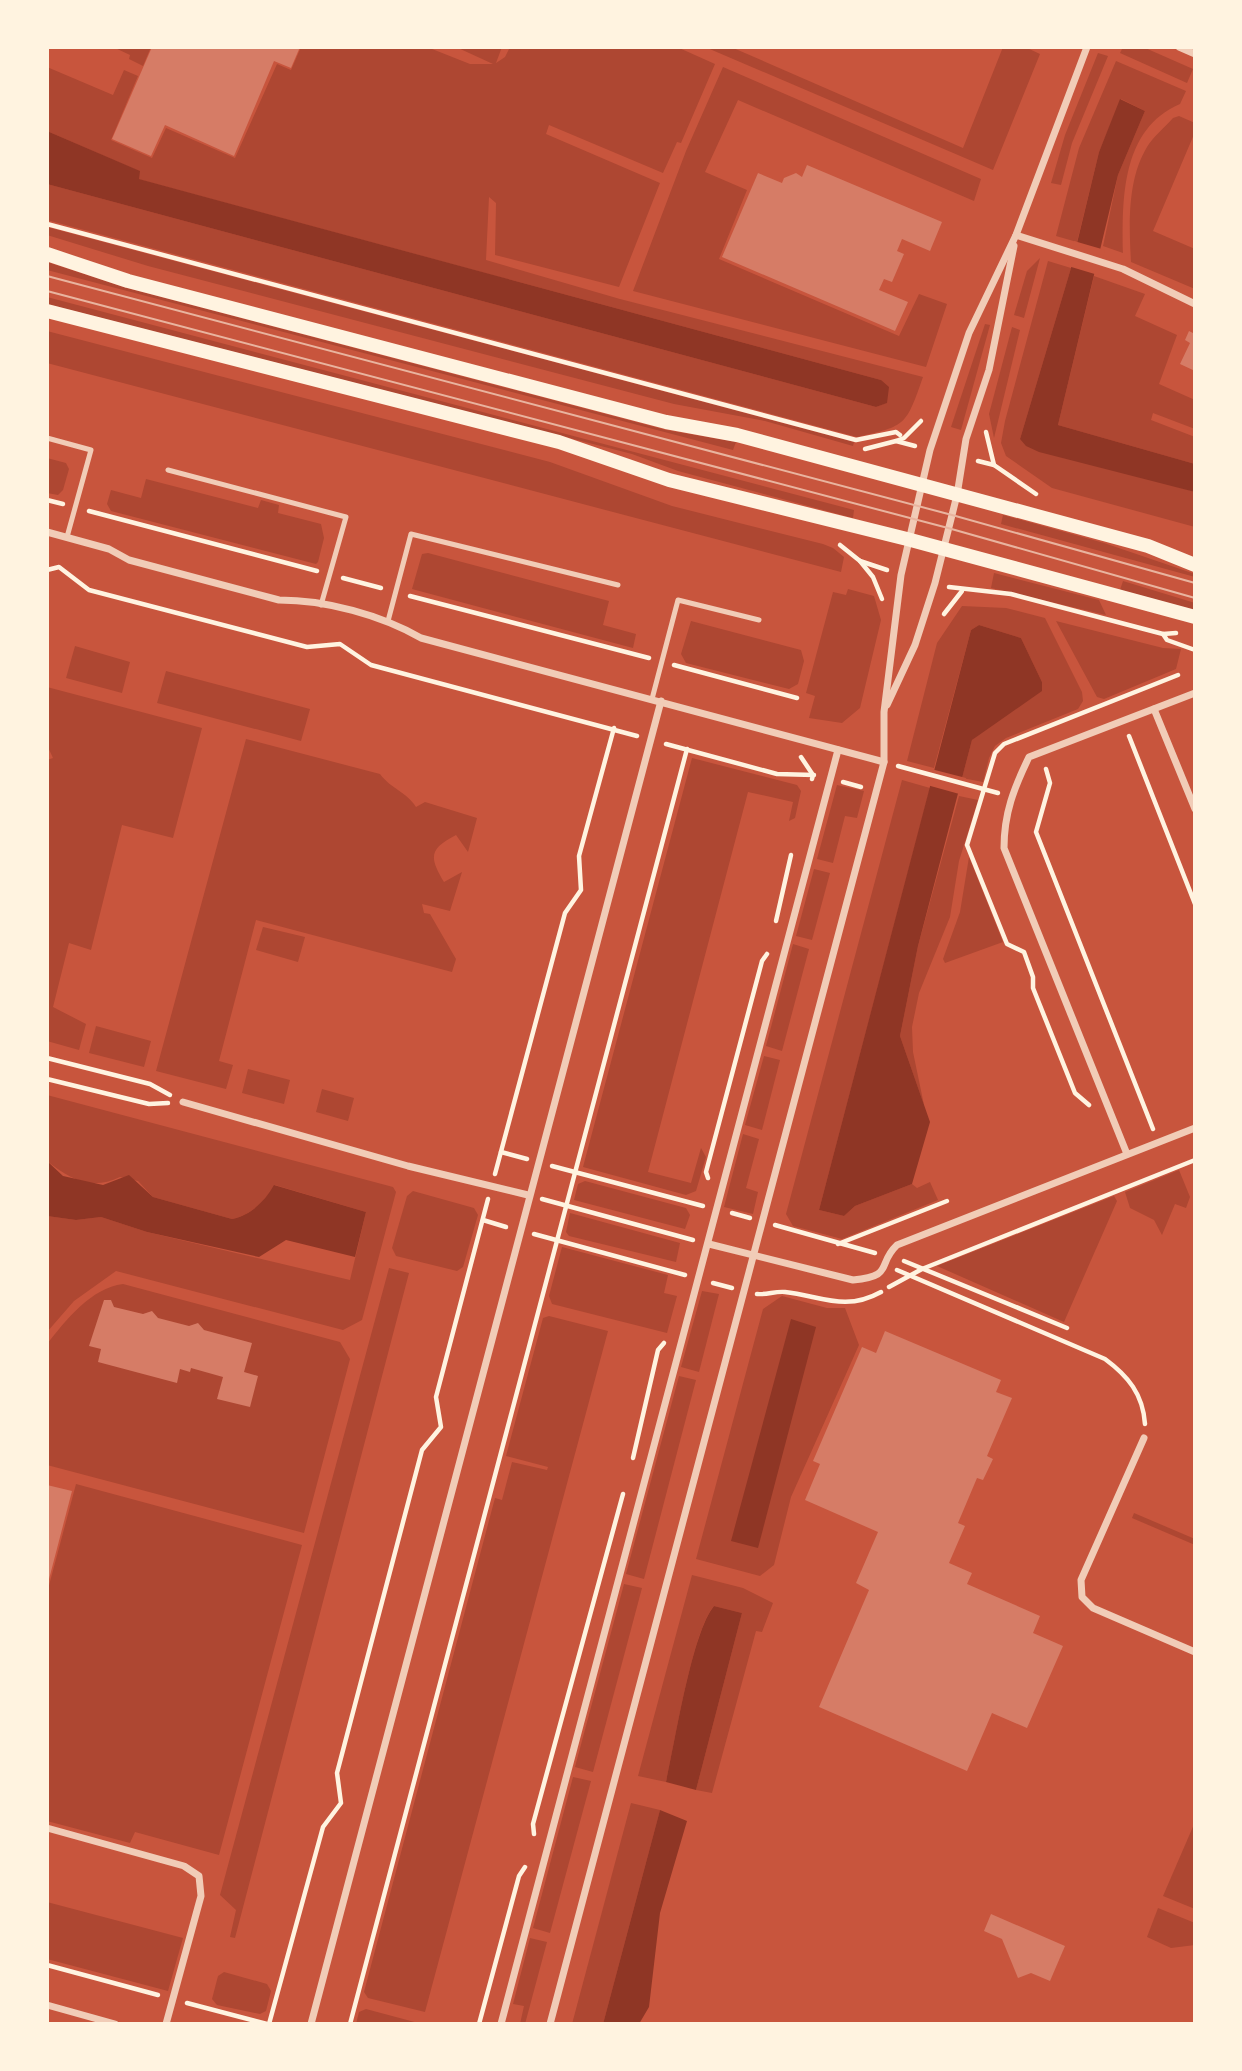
<svg xmlns="http://www.w3.org/2000/svg" width="1242" height="2071" viewBox="0 0 1242 2071" font-family="'PT Sans Narrow',sans-serif">
  <style>
    .green { fill: #ae4732 }
    .water { fill: #8f3625 }
    .pier { fill: #c8553d }
    .building { fill: #d67c66 }
    .lines { fill: none; stroke-linecap: round; stroke-linejoin: round }
    .path { stroke: #fff3e0; stroke-width: 4.5 }
    .service { stroke: #f1ccb7; stroke-width: 5 }
    .minor { stroke: #f1ccb7; stroke-width: 7 }
    .secondary { stroke: #fff3e0; stroke-width: 14 }
    .tram { stroke: #e9b49f; stroke-width: 2 }
  </style>
  <rect width="100%" height="100%" fill="#c8553d"/>
  <!-- green -->
  <g class="green">
    <path d="M113,47H151L143,66L129,59L130,55Z"/>
    <path d="M301,47H427L470,64H493L456,47H502L496,63L505,57L510,47H677L715,64L681,143L677,142L663,173L549,125L546,134L660,183L619,287L495,255L496,203L489,197L486,260L620,299L923,377C906,425 907,426 857,437L47,220V184L876,407L886,403L881,380L138,179L139,171L47,131V67L113,95L124,70L138,76L111,140L152,158L166,128L235,158L277,64L291,70Z"/>
    <path d="M705,47H731L963,148L1003,47H1025L1040,54L993,170Z"/>
    <path d="M1123,47H1143L1193,69L1187,83L1120,53Z"/>
    <path d="M1098,53L1108,56L1072,143L1061,185L1051,183L1065,135Z"/>
    <path d="M1116,61L1186,91L1180,104C1121,129 1122,200 1123,253L1103,246L1118,175L1145,111L1121,99L1099,152L1077,242L1056,236L1079,148Z"/>
    <path d="M723,67L981,179L974,201L738,100L705,172L747,190L719,259L899,336L919,294L947,304L926,367L633,291L686,151Z"/>
    <path d="M1179,116L1195,123V132L1153,231L1195,249V289L1131,262C1129,225 1127,180 1147,147C1153,137 1165,127 1173,118Z"/>
    <path d="M47,227L854,442L853,446L765,421L674,404L148,266L47,235Z"/>
    <path d="M1040,258L1024,318L1014,315L1027,271Z"/>
    <path d="M1048,261L1071,268L1020,439L1195,492V527L1052,488L1006,456L1001,443L1005,421Z"/>
    <path d="M47,262L127,288L666,430L736,442L733,450L47,270Z"/>
    <path d="M1094,276L1145,294L1135,316L1177,335L1159,384L1195,400V429L1153,413L1151,420L1195,437V464L1058,425Z"/>
    <path d="M47,297L854,510L853,518L678,471L632,454L47,304Z"/>
    <path d="M985,324L990,325L961,430L951,427Z"/>
    <path d="M1012,327L1020,330L994,438L989,414Z"/>
    <path d="M47,331L550,462L672,506L823,544L833,548L844,557L841,572L47,363Z"/>
    <path d="M47,458L66,463L69,469L63,490L58,495L47,493Z"/>
    <path d="M146,479L258,508L261,500L279,505L278,513L321,524L324,538L318,562L316,564L111,511L107,504L111,490L141,498Z"/>
    <path d="M1003,515L1104,543L1195,574V577L1001,524Z"/>
    <path d="M428,553L609,601L603,625L636,634L633,648L412,589L422,554Z"/>
    <path d="M994,573L1099,600L1106,615L991,588Z"/>
    <path d="M1123,581L1195,603V610L1120,590Z"/>
    <path d="M848,589L874,596L881,620L860,708L842,723L809,718L815,696L806,693L833,592L846,595Z"/>
    <path d="M962,606L1006,608L1045,618L1082,692L1083,701L1078,709L1006,738L995,746L989,758L983,782L962,778L972,740L1042,682L1021,638L979,625L971,630L934,768L907,761L937,643Z"/>
    <path d="M691,621L801,650L804,661L798,684L789,689L686,663L681,654Z"/>
    <path d="M1056,621L1163,648L1181,649L1176,669L1104,699L1097,697Z"/>
    <path d="M75,646L130,662L122,693L66,678Z"/>
    <path d="M166,671L310,709L301,741L157,703Z"/>
    <path d="M47,687L202,728L173,838L122,825L91,950L69,943L53,1007L86,1024L79,1050L47,1041V760L53,758L47,745Z"/>
    <path d="M246,739L380,774C391,789 407,792 416,807L425,802L477,818L468,852L456,835C429,849 429,857 444,882L462,872L450,911L422,904L424,913L430,914L456,959L452,972L256,920L219,1061L233,1065L226,1089L156,1071Z"/>
    <path d="M692,758L797,785L801,791L795,818L789,821L793,802L748,792L648,1172L691,1183L701,1148L706,1157L696,1191L686,1195L583,1167Z"/>
    <path d="M902,780L930,788L819,1210L844,1216L855,1206L912,1184L917,1188L930,1182L938,1200L842,1239L793,1226L786,1214Z"/>
    <path d="M837,785L864,791L857,818L845,816L833,863L817,859Z"/>
    <path d="M959,796L978,800L959,861L950,917L919,993L912,1027L913,1052L924,1105L900,1036L918,946Z"/>
    <path d="M969,857L1003,942L945,963L943,959L960,912Z"/>
    <path d="M814,869L830,873L812,940L796,936Z"/>
    <path d="M263,927L305,937L298,962L256,950Z"/>
    <path d="M793,944L809,949L782,1051L766,1046Z"/>
    <path d="M96,1026L151,1041L144,1067L89,1053Z"/>
    <path d="M764,1056L780,1060L762,1130L745,1125Z"/>
    <path d="M248,1069L290,1080L284,1104L242,1093Z"/>
    <path d="M322,1089L354,1098L348,1121L316,1112Z"/>
    <path d="M47,1095L393,1187L396,1192L362,1320L343,1330L116,1271L74,1301L47,1332V1216L76,1220L101,1217L147,1232L350,1280L366,1212L275,1185C265,1201 251,1215 232,1219L153,1197L138,1181L120,1177C91,1191 70,1179 47,1161Z"/>
    <path d="M743,1134L759,1139L746,1188L758,1192L753,1214L724,1207Z"/>
    <path d="M1179,1170L1190,1197L1186,1208L1175,1204L1162,1235L1154,1220L1130,1208L1125,1192Z"/>
    <path d="M585,1181L686,1208L690,1215L685,1229L574,1200L578,1184Z"/>
    <path d="M413,1191L474,1208L478,1215L463,1267L457,1271L396,1256L392,1248L407,1196Z"/>
    <path d="M1114,1196L1117,1201L1064,1322L937,1266Z"/>
    <path d="M570,1213L680,1243L676,1262L569,1236L566,1232Z"/>
    <path d="M562,1247L668,1275L664,1293L677,1296L667,1333L552,1304L549,1296Z"/>
    <path d="M389,1268L409,1273L235,1938L230,1937L236,1910L220,1895Z"/>
    <path d="M123,1284L340,1342L350,1359L304,1533L47,1465V1344C66,1320 91,1288 123,1284Z"/>
    <path d="M702,1291L719,1294L699,1372L681,1367Z"/>
    <path d="M782,1296L827,1308H845L859,1345L791,1497L774,1565L760,1576L696,1559L763,1309Z"/>
    <path d="M549,1316L608,1331L425,2012L368,1998L364,1992L495,1498L502,1500L512,1462L547,1470L548,1467L506,1456L543,1318Z"/>
    <path d="M679,1376L696,1380L644,1579L626,1574Z"/>
    <path d="M76,1484L302,1545L219,1855L135,1832L130,1843L47,1821V1593Z"/>
    <path d="M1134,1513L1195,1539V1545L1132,1518Z"/>
    <path d="M692,1575L743,1588L773,1603L762,1632L756,1631L712,1793L696,1790L742,1613L714,1606C692,1631 675,1743 666,1782L638,1776Z"/>
    <path d="M624,1584L642,1588L593,1772L575,1767Z"/>
    <path d="M573,1777L591,1781L550,1933L533,1928Z"/>
    <path d="M631,1803L660,1810L603,2024H572Z"/>
    <path d="M1195,1822V1909L1163,1896Z"/>
    <path d="M47,1902L183,1938L168,1991L47,1959Z"/>
    <path d="M1158,1908L1195,1923V1945L1171,1948L1147,1937Z"/>
    <path d="M530,1938L547,1942L525,2024H520L524,2006L513,2004Z"/>
    <path d="M224,1972L267,1984L271,1991L266,2011L260,2014L217,2005L212,1999L218,1976Z"/>
    <path d="M366,2009L422,2024H356L359,2012Z"/>
  </g>
  <!-- water -->
  <g class="water">
    <path d="M1120,99L1145,111L1118,175L1058,425L1195,464V492L1039,452L1026,446L1020,439L1071,268L1099,152Z"/>
    <path d="M47,131L140,171L139,179L881,380L889,387L887,403L876,407L47,184Z"/>
    <path d="M979,625L1021,638L1042,682V691L972,740L918,946L900,1036L930,1122L912,1184L855,1206L844,1216L819,1210L971,630Z"/>
    <path d="M47,1161L63,1176L103,1185L129,1175L153,1197L232,1219C251,1215 265,1201 274,1185L366,1212L355,1257L286,1240L259,1257L147,1232L101,1217L76,1220L47,1216Z"/>
    <path d="M791,1319L816,1327L758,1548L731,1541Z"/>
    <path d="M714,1606L742,1613L696,1790L666,1782C675,1742 692,1632 714,1606Z"/>
    <path d="M660,1810L687,1821L660,1913L649,2007L639,2024H603Z"/>
  </g>
  <!-- pier -->
  <g class="pier">
    <path d="M1074,241L1105,250L1098,275L1068,266Z"/>
    <path d="M931,769L966,778L963,795L927,785Z"/>
  </g>
  <!-- building -->
  <g class="building">
    <path d="M152,47H300L291,68L274,61L234,156L165,125L151,156L112,139Z"/>
    <path d="M807,165L942,222L930,251L902,239L897,251L904,254L892,282L884,279L879,290L908,302L895,331L722,257L758,173L782,183L784,178L796,173L802,177Z"/>
    <path d="M1189,331L1195,334V371L1180,364L1190,343L1185,340Z"/>
    <path d="M104,1300H111L114,1307L143,1314L152,1311L158,1318L189,1326L198,1323L204,1330L252,1343L244,1372L258,1376L250,1407L217,1399L223,1377L191,1368L190,1372L180,1369L177,1383L98,1362L101,1349L89,1346Z"/>
    <path d="M885,1331L1001,1380L996,1392L1012,1398L987,1456L993,1459L983,1480L977,1478L958,1523L965,1526L949,1563L972,1573L967,1584L1040,1616L1033,1633L1063,1646L1027,1728L992,1713L967,1771L819,1707L869,1590L856,1583L878,1532L805,1500L820,1464L813,1461L862,1347L876,1353Z"/>
    <path d="M47,1485L72,1491L48,1583H47Z"/>
    <path d="M991,1914L1065,1946L1050,1981L1031,1973L1018,1978L1002,1939L984,1931Z"/>
  </g>
  <g class="lines">
    <!-- path -->
    <g class="path">
      <path d="M47,224L856,440L896,432L900,435"/>
      <path d="M986,432L994,465"/>
      <path d="M896,441L904,438L921,421"/>
      <path d="M865,449L896,441L915,446"/>
      <path d="M978,461L994,465L1036,494"/>
      <path d="M47,500L63,504"/>
      <path d="M89,511L317,571"/>
      <path d="M840,545L860,561L887,570"/>
      <path d="M860,561L873,577L882,599"/>
      <path d="M47,570L59,567L89,590L307,647L340,644L371,665L637,736"/>
      <path d="M343,578L381,588"/>
      <path d="M949,587L1011,594L1163,634L1176,633"/>
      <path d="M410,596L649,658"/>
      <path d="M944,614L962,591"/>
      <path d="M1163,634L1167,640L1195,650"/>
      <path d="M674,665L797,698"/>
      <path d="M1129,736L1195,904"/>
      <path d="M666,744L777,774L814,775"/>
      <path d="M801,757L813,775L812,779"/>
      <path d="M898,766L998,793"/>
      <path d="M1046,769L1050,783L1036,832L1153,1129"/>
      <path d="M843,782L861,787"/>
      <path d="M776,921L791,855"/>
      <path d="M47,1058L150,1084L170,1095"/>
      <path d="M47,1079L149,1104L168,1103"/>
      <path d="M1089,1105L1075,1093L1033,988V977L1024,952L1007,944L967,845L995,753L1004,744L1178,675"/>
      <path d="M501,1152L527,1159"/>
      <path d="M552,1166L703,1206"/>
      <path d="M495,1174L565,913L581,890L579,856L614,728"/>
      <path d="M708,1178L706,1172L762,961L767,954"/>
      <path d="M542,1199L693,1240"/>
      <path d="M732,1213L750,1218"/>
      <path d="M483,1220L506,1227"/>
      <path d="M775,1225L875,1253"/>
      <path d="M534,1234L685,1275"/>
      <path d="M838,1244L947,1201"/>
      <path d="M904,1261L1067,1328"/>
      <path d="M897,1270L1105,1359C1128,1376 1143,1394 1145,1424"/>
      <path d="M713,1283L732,1288"/>
      <path d="M889,1287L922,1269L1195,1160"/>
      <path d="M757,1294C767,1295 775,1291 785,1292C821,1296 845,1312 881,1292"/>
      <path d="M633,1458L658,1350L664,1343"/>
      <path d="M534,1834L533,1824L623,1494"/>
      <path d="M47,1965L158,1995"/>
      <path d="M187,2003L267,2024"/>
      <path d="M269,2024L323,1827L341,1803L337,1773L422,1450L441,1427L436,1397L488,1199"/>
      <path d="M350,2024L687,749"/>
      <path d="M479,2024L519,1876L525,1867"/>
    </g>
    <!-- service -->
    <g class="service">
      <path d="M47,438L91,450L67,537"/>
      <path d="M168,470L346,517L321,605"/>
      <path d="M388,621L411,534L618,585"/>
      <path d="M652,699L678,600L759,620"/>
    </g>
    <!-- minor -->
    <g class="minor">
      <path d="M1179,47L1195,54"/>
      <path d="M1016,235L1123,269L1195,304"/>
      <path d="M47,532L109,549L129,560L279,600C326,600 381,615 421,638L884,762"/>
      <path d="M887,705L915,645L935,583L957,495L966,439L989,370L1014,246"/>
      <path d="M1154,709L1195,809"/>
      <path d="M183,1102L408,1166L528,1195"/>
      <path d="M1127,1154L1004,848C1004,813 1014,788 1029,757L1195,693"/>
      <path d="M709,1244L853,1280C895,1276 876,1265 897,1245L1195,1128"/>
      <path d="M1144,1438L1081,1580L1082,1597L1093,1608L1195,1652"/>
      <path d="M47,1828L184,1866L199,1876L201,1896L166,2024"/>
      <path d="M47,2005L115,2024"/>
      <path d="M311,2024L661,701"/>
      <path d="M501,2024L838,750"/>
      <path d="M550,2024L884,762V712L901,575L930,450L969,333L1016,235L1087,47"/>
    </g>
    <!-- secondary -->
    <g class="secondary">
      <path d="M47,254L128,281L666,422L737,435L1148,546L1195,565"/>
      <path d="M47,311L559,442L669,480L907,539L1195,617"/>
    </g>
    <!-- tram -->
    <g class="tram">
      <path d="M47,276L952,515L1195,583"/>
      <path d="M47,291L948,528L1195,598"/>
    </g>
  </g>
  <!-- border -->
  <rect width="1242" height="2071" fill="none" stroke="#fff3e0" stroke-width="98"/>
</svg>
